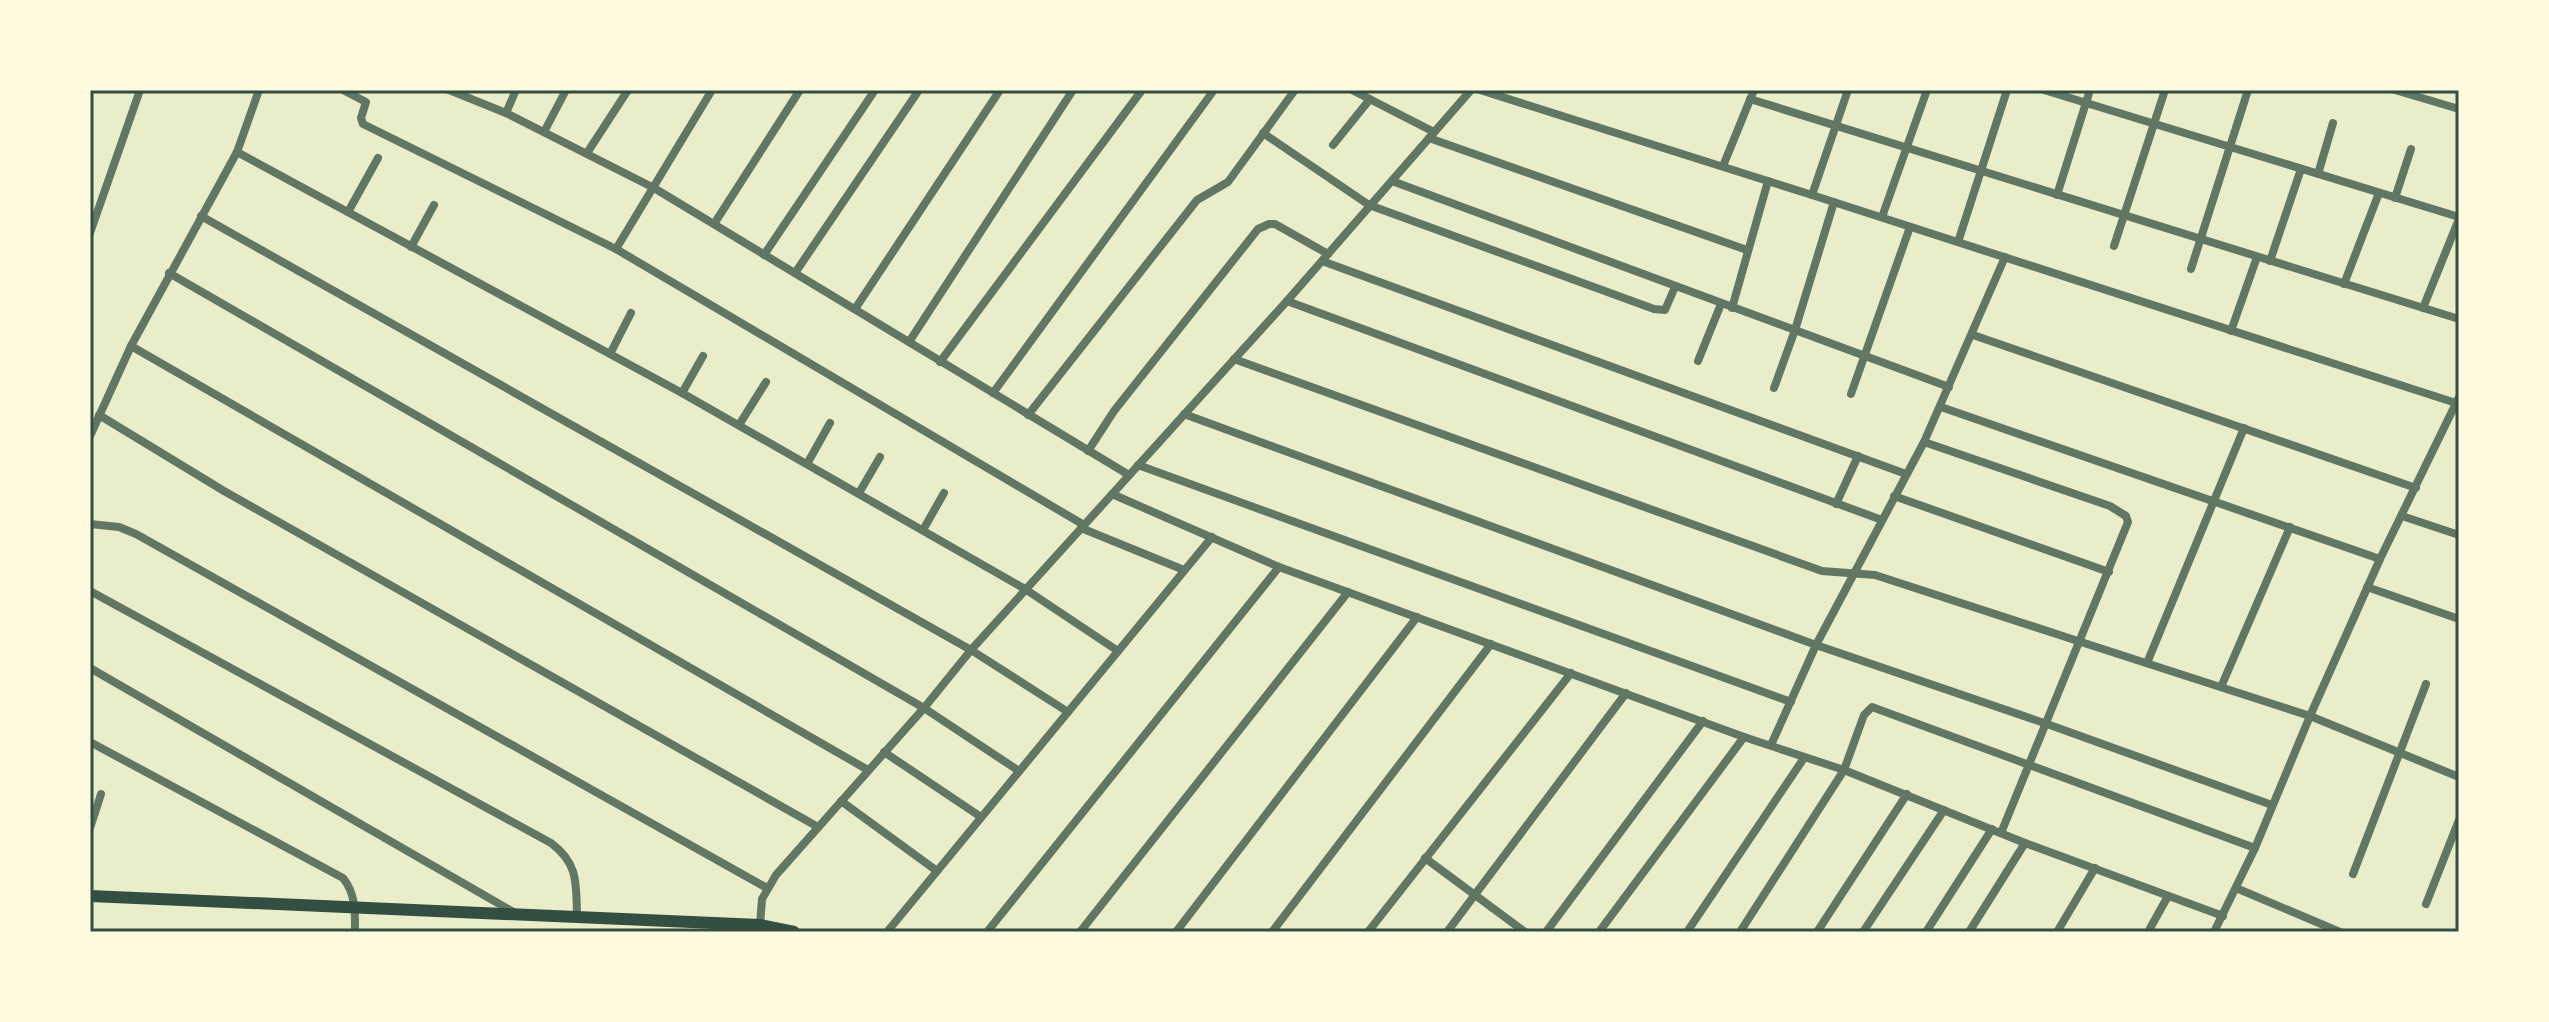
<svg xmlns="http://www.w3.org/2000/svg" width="2549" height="1022" viewBox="0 0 2549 1022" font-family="Arial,sans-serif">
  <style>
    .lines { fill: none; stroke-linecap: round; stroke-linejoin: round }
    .minor { stroke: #617663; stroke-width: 8 }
    .secondary { stroke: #344e41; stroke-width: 12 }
    .neatline { fill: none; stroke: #344e41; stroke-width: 3 }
  </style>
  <rect width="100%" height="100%" fill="#e9edc9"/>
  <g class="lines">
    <!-- minor -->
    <g class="minor">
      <path d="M343,90L366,102L361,118L363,124L616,249L1084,525"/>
      <path d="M449,90L506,113L654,188L1129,475"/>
      <path d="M1352,90L1434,132"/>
      <path d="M1480,90L1812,195L2456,403"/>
      <path d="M2044,90L2459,217"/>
      <path d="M2395,90L2459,109"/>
      <path d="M1750,99L2459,319"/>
      <path d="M506,113L516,90"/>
      <path d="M544,132L566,90"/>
      <path d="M1263,133L1369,205L1654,309L1665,310L1675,287"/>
      <path d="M1429,138L1747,250"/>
      <path d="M1333,145L1370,99"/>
      <path d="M237,152L682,393L1025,589L1118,651"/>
      <path d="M587,153L628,90"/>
      <path d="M1723,166L1754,90"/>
      <path d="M2318,174L2333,123"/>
      <path d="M1392,181L1949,387"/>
      <path d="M1812,195L1848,90"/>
      <path d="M2057,195L2090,90"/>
      <path d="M2395,198L2411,149"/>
      <path d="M348,212L378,158"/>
      <path d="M201,216L971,650L1068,712"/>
      <path d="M1882,217L1927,90"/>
      <path d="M714,224L800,90"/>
      <path d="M90,233L140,90"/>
      <path d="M1958,242L2007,90"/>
      <path d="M2114,246L2165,90"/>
      <path d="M411,247L434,205"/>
      <path d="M616,249L712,90"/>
      <path d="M764,255L875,90"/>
      <path d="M1322,261L1906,474"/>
      <path d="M2270,261L2301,169"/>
      <path d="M2191,269L2248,90"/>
      <path d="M169,273L924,708L1019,771"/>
      <path d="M795,273L919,90"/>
      <path d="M2344,284L2379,193"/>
      <path d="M1287,301L1882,520"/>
      <path d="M1732,308L1768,181"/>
      <path d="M2423,308L2459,219"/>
      <path d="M855,309L1000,90"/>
      <path d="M2231,331L2257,257"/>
      <path d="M1973,335L2416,488"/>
      <path d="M909,342L1073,90"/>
      <path d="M131,346L868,770"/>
      <path d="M610,354L631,313"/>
      <path d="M1234,359L1822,571L1875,575L2081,642L2310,716L2459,777"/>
      <path d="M1698,361L1721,304"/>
      <path d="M940,362L1142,90"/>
      <path d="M1774,388L1795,330L1834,202"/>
      <path d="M682,393L703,356"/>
      <path d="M993,393L1214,90"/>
      <path d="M1851,394L1910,227"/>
      <path d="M1941,407L2380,559"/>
      <path d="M1184,414L1816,645L2047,724L2272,805"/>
      <path d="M99,415L224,491L818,827"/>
      <path d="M1028,415L1197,200L1228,182L1295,90"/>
      <path d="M739,425L766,382"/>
      <path d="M90,436L131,346L237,152L259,90"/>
      <path d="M1924,442L2110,506L2126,516L2128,522L2001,833"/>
      <path d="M1088,451L1114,411L1258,229L1269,224H1275L1328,254"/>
      <path d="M807,464L830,423"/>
      <path d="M1138,465L1791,702"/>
      <path d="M859,493L880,457"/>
      <path d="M1112,494L1279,567L1744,737L1844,770L2025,843L2223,916"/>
      <path d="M1894,496L2109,572"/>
      <path d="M1836,504L1858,456"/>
      <path d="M2402,516L2459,535"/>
      <path d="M90,524L119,527L136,534L767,888"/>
      <path d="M1081,528L1184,570"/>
      <path d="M923,530L944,493"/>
      <path d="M2367,587L2459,619"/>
      <path d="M90,591L551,843C579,864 576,884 577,916"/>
      <path d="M2147,663L2244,428"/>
      <path d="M90,668L515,913"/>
      <path d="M2221,687L2290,527"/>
      <path d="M90,742L343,878C356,894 355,912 355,932"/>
      <path d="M1771,745L1816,645L1924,442L2005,257"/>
      <path d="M884,752L981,817"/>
      <path d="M841,801L937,871"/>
      <path d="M90,828L101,794"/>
      <path d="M1425,858L1525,932"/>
      <path d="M2353,874L2426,684"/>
      <path d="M2236,888L2340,932"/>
      <path d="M2426,904L2459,820"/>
      <path d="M760,925L762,899L776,875L924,708L971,650L1287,301L1471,90"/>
      <path d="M887,932L1212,537"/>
      <path d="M987,932L1279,567"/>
      <path d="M1080,932L1348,592"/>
      <path d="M1176,932L1417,617"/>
      <path d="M1272,932L1491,644"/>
      <path d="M1368,932L1571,673"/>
      <path d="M1447,932L1626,693"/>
      <path d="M1546,932L1703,721"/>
      <path d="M1599,932L1744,737"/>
      <path d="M1687,932L1804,758"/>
      <path d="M1740,932L1844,770L1864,715L1872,707L2255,848"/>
      <path d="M1817,932L1907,794"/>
      <path d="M1863,932L1944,810"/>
      <path d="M1926,932L1992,829"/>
      <path d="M1969,932L2025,843"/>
      <path d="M2057,932L2095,868"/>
      <path d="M2148,932L2168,896"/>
      <path d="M2214,932L2255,848L2310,716L2380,559L2459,397"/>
    </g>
    <!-- secondary -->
    <path class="secondary" d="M90,896L760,925L794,932"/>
  </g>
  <!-- border -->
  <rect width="2549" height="1022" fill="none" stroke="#fefae0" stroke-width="184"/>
  <rect x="92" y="92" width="2365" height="838" class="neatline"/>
</svg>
